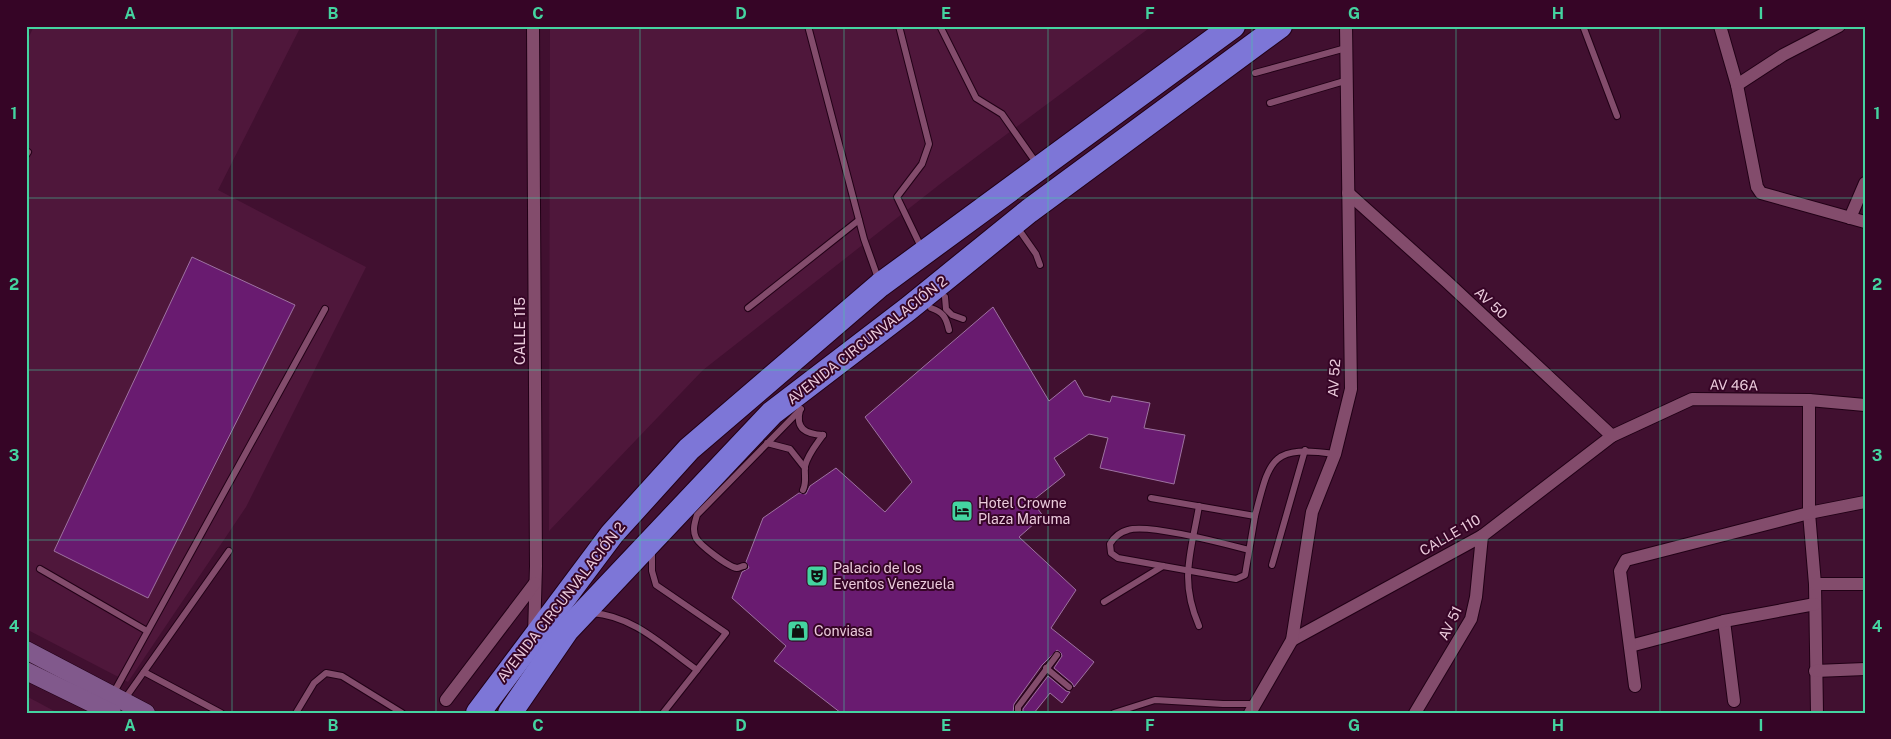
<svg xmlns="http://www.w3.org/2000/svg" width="1891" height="739" viewBox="0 0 1891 739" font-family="'Public Sans',sans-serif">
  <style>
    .built { fill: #4f173b }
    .building { fill: #691b70; stroke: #9e72a1 }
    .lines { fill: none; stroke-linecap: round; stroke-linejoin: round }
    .lane-casing { stroke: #210116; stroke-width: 8 }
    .street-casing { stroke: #210116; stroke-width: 14 }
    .secondary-casing { stroke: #210116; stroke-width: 19 }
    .highway-casing { stroke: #210116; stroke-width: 26 }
    .lane { stroke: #834c6c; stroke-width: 6 }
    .street { stroke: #834c6c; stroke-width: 12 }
    .secondary { stroke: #81598c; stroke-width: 18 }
    .highway { stroke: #7d76d7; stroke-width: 24 }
    .grid { fill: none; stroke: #44d4a0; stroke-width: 1; stroke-opacity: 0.55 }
    .labels { text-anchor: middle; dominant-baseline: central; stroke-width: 4; stroke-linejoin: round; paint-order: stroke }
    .street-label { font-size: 14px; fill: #ebcbdc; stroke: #360526 }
    .poi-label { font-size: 14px; fill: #ebcbdc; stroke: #360526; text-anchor: start }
    .neatline { fill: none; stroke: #44d4a0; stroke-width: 2 }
    .grid-label { font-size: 16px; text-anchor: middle; font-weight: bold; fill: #44d4a0 }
  </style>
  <rect width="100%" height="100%" fill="#411030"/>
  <!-- built -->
  <g class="built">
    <path d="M34,26H301L218,190L366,267L246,507L128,682L26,629V43Z"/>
    <path d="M550,26H1152L944,181L703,370L549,531Z"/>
    <path d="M26,696L58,713H26Z"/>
  </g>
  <!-- building -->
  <g class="building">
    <path d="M192,257L295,305L148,598L54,551Z"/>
    <path d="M993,307L1049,401L1075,380L1084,396L1110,402L1112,396L1150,403L1144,428L1185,435L1174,484L1100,468L1108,438L1089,434L1054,458L1065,475L1032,501L1043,516L1019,537L1076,590L1051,628L1094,662L1074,687L1072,683L1054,668L1062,656L1061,653L1057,650L1042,665L1014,704L1013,713H841L774,661L786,646L732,598L742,572L749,568L746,562L763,518L799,493L806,494L810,486L836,468L885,512L912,482L865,417Z"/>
    <path d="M1048,676L1066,691L1070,692L1062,703L1050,693L1034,713H1023V709Z"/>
  </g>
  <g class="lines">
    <!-- lane casing -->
    <g class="lane-casing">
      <g id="lane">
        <path d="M808,26L864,239L879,281"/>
        <path d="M899,26L929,144L922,164L897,197L922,249"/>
        <path d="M940,26L976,98L1002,114L1037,164"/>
        <path d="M1583,26L1617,116"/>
        <path d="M1255,73L1346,48"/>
        <path d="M1270,103L1348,80"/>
        <path d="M26,155L28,152"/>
        <path d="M1022,234L1036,254L1040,265"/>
        <path d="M945,297L946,309L952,315L963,319"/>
        <path d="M748,308L859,220"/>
        <path d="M931,308C943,312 946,317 949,330"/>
        <path d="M800,410C795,429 806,434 823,435"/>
        <path d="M767,443L790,449L805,468"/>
        <path d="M803,490C807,482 804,475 805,466C808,454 816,445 823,435"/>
        <path d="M1151,498L1255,516C1270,459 1270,445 1335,454"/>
        <path d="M1199,506C1191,553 1179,580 1199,626"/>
        <path d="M1249,550C1226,544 1148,523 1128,530C1120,532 1114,537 1110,544L1111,553L1118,558L1236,579L1245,575L1255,516"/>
        <path d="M1272,565L1305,450"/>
        <path d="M744,566C742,566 739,568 737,568C728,567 700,545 696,538C692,530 695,522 697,515L801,409"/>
        <path d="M40,569L147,631"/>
        <path d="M1104,602L1163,566"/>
        <path d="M592,613C634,616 663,646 697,670L726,633L656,585L652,571V550"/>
        <path d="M1046,668L1069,687"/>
        <path d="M144,672L221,713"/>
        <path d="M113,694L325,309"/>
        <path d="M124,700L229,551"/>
        <path d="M296,713L314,683L326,673L342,676L402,713"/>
        <path d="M663,713L697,670"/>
        <path d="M1018,713V707L1057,655"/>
        <path d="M1114,713L1155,700L1223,704H1255"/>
      </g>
    </g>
    <!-- street casing -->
    <g class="street-casing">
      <g id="street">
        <path d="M533,26L536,566L534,635"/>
        <path d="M1720,26L1737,85L1757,187L1761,193L1865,222"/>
        <path d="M1737,85L1783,55L1839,26"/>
        <path d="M1348,193L1446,281L1612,436"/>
        <path d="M1850,218L1865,183"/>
        <path d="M1809,400V513L1815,584L1817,713"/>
        <path d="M1815,584H1865"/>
        <path d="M1724,621L1734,701"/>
        <path d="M1292,640L1482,536L1612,436L1692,399L1809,400L1865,405"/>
        <path d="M1630,646L1724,621L1815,604"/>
        <path d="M1815,671L1865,669"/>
        <path d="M1635,686L1620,571L1626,560L1809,513L1865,502"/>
        <path d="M446,700L535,583"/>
        <path d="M1250,713L1292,640L1312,512L1335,454L1351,389L1346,26"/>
        <path d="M1415,713L1471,619L1476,597L1482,536"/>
      </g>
    </g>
    <!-- secondary casing -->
    <g class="secondary-casing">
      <g id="secondary">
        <path d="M26,650L146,713"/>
        <path d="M26,671L112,713"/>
      </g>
    </g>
    <!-- highway casing -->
    <g class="highway-casing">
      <g id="highway">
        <path d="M478,713L612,534L689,449L880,285L1233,26"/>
        <path d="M510,713L567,630L772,413L908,309L1029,211L1280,26"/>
      </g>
    </g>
    <!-- lane -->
    <use href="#lane" class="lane"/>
    <!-- street -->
    <use href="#street" class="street"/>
    <!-- secondary -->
    <use href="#secondary" class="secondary"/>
    <!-- highway -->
    <use href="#highway" class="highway"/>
  </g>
  <!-- grid -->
  <path class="grid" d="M232,26V713M436,26V713M640,26V713M844,26V713M1048,26V713M1252,26V713M1456,26V713M1660,26V713M26,198H1865M26,370H1865M26,540H1865"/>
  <!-- icons -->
  <defs>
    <g id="hotel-square" transform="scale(1.125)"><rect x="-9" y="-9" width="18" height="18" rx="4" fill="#44d4a0" stroke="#360526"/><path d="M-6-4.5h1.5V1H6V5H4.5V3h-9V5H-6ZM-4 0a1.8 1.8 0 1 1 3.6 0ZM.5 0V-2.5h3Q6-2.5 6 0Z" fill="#111"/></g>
    <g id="theatre-square" transform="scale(1.125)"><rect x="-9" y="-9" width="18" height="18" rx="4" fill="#44d4a0" stroke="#360526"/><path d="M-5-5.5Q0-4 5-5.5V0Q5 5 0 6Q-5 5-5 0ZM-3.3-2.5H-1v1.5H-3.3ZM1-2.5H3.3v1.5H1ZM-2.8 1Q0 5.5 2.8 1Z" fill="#111"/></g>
    <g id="shop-square" transform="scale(1.125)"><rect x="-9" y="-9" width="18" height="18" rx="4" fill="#44d4a0" stroke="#360526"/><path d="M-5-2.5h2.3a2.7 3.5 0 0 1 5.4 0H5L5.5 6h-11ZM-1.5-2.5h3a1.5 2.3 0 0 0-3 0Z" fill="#111"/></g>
  </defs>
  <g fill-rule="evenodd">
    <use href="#hotel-square" x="962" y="511"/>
    <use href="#theatre-square" x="817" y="576"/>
    <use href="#shop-square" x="798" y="631"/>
  </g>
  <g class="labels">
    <!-- street labels -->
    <g class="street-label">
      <text transform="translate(1491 303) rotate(43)">AV 50</text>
      <text transform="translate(520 331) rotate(-90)">CALLE 115</text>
      <text transform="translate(867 340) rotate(-38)">AVENIDA CIRCUNVALACIÓN 2</text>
      <text transform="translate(1334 378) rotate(-86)">AV 52</text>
      <text transform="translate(1734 385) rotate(1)">AV 46A</text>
      <text transform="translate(1450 535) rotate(-30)">CALLE 110</text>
      <text transform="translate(561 602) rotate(-52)">AVENIDA CIRCUNVALACIÓN 2</text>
      <text transform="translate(1450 623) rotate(-64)">AV 51</text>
    </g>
    <!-- poi labels -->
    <g class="poi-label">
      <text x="978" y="503">Hotel Crowne<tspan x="978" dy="16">Plaza Maruma</tspan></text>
      <text x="833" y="568">Palacio de los<tspan x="833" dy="16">Eventos Venezuela</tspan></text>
      <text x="814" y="631">Conviasa</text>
    </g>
  </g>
  <!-- border -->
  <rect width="1891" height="739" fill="none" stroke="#360526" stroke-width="55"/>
  <rect x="28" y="28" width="1836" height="684" class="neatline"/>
  <g class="grid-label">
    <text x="130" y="19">A</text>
    <text x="333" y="19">B</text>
    <text x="538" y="19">C</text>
    <text x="741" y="19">D</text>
    <text x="946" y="19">E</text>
    <text x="1150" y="19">F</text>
    <text x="1354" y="19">G</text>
    <text x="1558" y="19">H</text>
    <text x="1761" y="19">I</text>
    <text x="14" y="119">1</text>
    <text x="1877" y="119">1</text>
    <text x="14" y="290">2</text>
    <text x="1877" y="290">2</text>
    <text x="14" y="461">3</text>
    <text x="1877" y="461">3</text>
    <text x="14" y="632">4</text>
    <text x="1877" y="632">4</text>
    <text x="130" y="731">A</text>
    <text x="333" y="731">B</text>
    <text x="538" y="731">C</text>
    <text x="741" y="731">D</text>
    <text x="946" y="731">E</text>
    <text x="1150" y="731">F</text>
    <text x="1354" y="731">G</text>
    <text x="1558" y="731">H</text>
    <text x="1761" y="731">I</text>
  </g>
</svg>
